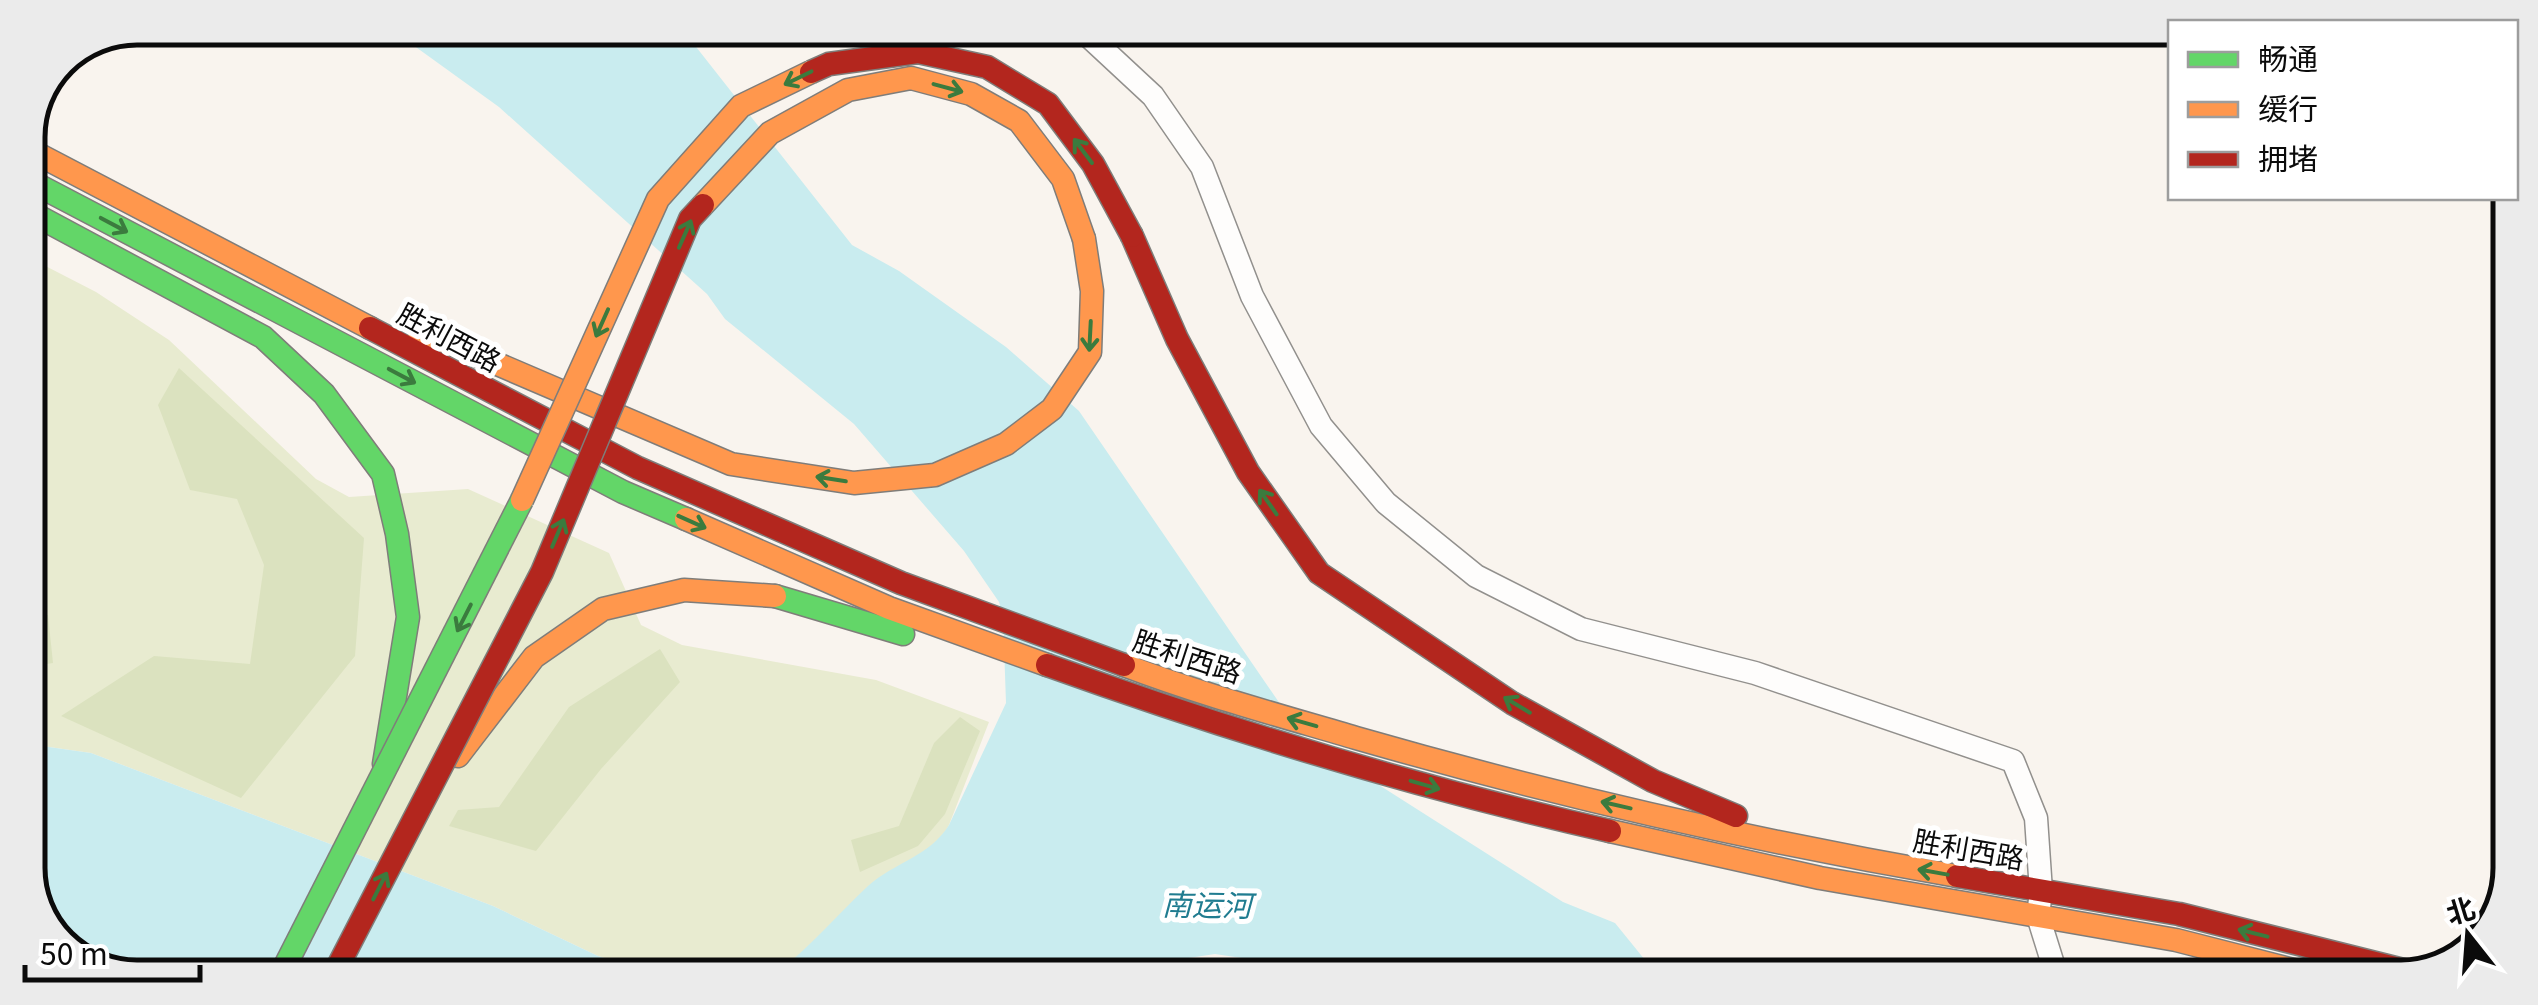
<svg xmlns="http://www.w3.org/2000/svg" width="2538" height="1005" viewBox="0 0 2538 1005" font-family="Georgia,'Noto Sans SC',serif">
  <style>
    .green { fill: #e8ebd0 }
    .forest { fill: #dbe2bf }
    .water { fill: #c9ecef }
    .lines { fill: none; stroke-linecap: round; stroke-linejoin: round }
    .street-casing { stroke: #92908d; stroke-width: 25 }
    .fast-casing { stroke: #7f7d7a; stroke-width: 25 }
    .slow-casing { stroke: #7f7d7a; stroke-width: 25 }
    .jam-casing { stroke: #7f7d7a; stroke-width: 25 }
    .street { stroke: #fefdfc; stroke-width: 22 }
    .fast { stroke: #63d668; stroke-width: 22 }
    .slow { stroke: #ff974d; stroke-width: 22 }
    .jam { stroke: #b3261e; stroke-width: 22 }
    .fast-bridge-casing { stroke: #7f7d7a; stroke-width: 25; stroke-linecap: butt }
    .slow-bridge-casing { stroke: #7f7d7a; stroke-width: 25; stroke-linecap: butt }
    .jam-bridge-casing { stroke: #7f7d7a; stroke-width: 25; stroke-linecap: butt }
    .fast-bridge { stroke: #63d668; stroke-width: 22 }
    .slow-bridge { stroke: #ff974d; stroke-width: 22 }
    .jam-bridge { stroke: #b3261e; stroke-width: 22 }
    .oneway { stroke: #3b7b3e }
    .labels { text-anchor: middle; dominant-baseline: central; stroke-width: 10; stroke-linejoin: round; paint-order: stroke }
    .street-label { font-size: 28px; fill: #0b0b0b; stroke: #fff }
    .water-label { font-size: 30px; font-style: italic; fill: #207c90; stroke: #fff }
    .rim { fill: none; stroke: #0b0b0b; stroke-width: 5 }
  </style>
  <rect width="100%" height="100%" fill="#f9f4ee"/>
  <!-- green -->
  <path class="green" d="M28,257L96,292L169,340L316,479L349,497L468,489L609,553L641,625L682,645L876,680L989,722L949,825L941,839L918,857L868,887L801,954L777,973H651L598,956L493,906L91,753L28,744Z"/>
  <!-- forest -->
  <g class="forest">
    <path d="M179,368L364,538L355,656L241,798L61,716L154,656L250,664L264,565L237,499L190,490L158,405Z"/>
    <path d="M28,613L48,615L53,663L28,667Z"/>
    <path d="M660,649L680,682L601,769L536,851L449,826L458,810L499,807L569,707Z"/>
    <path d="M960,717L980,731L945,814L918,846L860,872L851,840L899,826L934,743Z"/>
  </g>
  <!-- water -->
  <g class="water">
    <path d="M401,28L682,29L852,245L899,271L1006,347L1079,411L1302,736L1563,902L1615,923L1658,976L1322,975L1302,967L1215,954L1083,974L777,973C810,947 837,915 868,886C895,862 929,857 949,825L1006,703L1003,617L999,602L964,551L854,424L725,319L707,294L499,107L413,45Z"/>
    <path d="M28,744L91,753L493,906L598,956L650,973L101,972L50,935L28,876Z"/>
  </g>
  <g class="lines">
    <!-- street casing -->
    <g class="street-casing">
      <path id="street" d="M1082,30L1153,96L1202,167L1252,296L1321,426L1386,503L1476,576L1581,629L1755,673L2013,761L2036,818L2041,891L2038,916L2057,977"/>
    </g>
    <!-- fast casing -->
    <g class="fast-casing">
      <g id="fast">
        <path d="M28,180L623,492L686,519"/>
        <path d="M28,211L263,337L324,394L383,474L397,534L408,617L384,764"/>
        <path d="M775,596L903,634"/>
      </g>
    </g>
    <!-- slow casing -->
    <g class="slow-casing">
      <g id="slow">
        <path d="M28,149L370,328"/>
        <path d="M418,330L731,464L854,483L935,475L1006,444L1052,409L1090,352L1092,291L1084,239"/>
        <path d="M686,519L889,608L1047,665"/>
        <path d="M1124,665C1200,694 1278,715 1356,738C1554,795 1755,841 1957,876"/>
        <path d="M458,756L534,657L603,609L684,590L775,596"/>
        <path d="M1610,831L1820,878L2176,940L2321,977"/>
      </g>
    </g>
    <!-- jam casing -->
    <g class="jam-casing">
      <g id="jam">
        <path d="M1132,236L1177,339L1248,472L1319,573L1512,703L1653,781L1736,816"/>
        <path d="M370,328L638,468L901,583L1124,665"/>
        <path d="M1047,665C1231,731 1419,788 1610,831"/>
        <path d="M1957,876L2179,914L2415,973"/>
      </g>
    </g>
    <!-- street -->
    <use href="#street" class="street"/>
    <!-- fast -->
    <use href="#fast" class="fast"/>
    <!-- slow -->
    <use href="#slow" class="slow"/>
    <!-- jam -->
    <use href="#jam" class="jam"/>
    <!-- fast-bridge casing -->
    <g class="fast-bridge-casing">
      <path id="fast-bridge" d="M282,972L522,500"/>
    </g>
    <!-- slow-bridge casing -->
    <g class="slow-bridge-casing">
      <g id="slow-bridge">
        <path d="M703,205L770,133L848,90L911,78L971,94L1019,121L1063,179L1084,239"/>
        <path d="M522,500L658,199L741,106L811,72"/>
      </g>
    </g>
    <!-- jam-bridge casing -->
    <g class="jam-bridge-casing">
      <g id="jam-bridge">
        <path d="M811,72L829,64L918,52L987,67L1048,104L1093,164L1132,236"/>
        <path d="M335,972L542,572L690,219L703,205"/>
      </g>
    </g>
    <!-- fast-bridge -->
    <use href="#fast-bridge" class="fast-bridge"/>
    <!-- slow-bridge -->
    <use href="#slow-bridge" class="slow-bridge"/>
    <!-- jam-bridge -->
    <use href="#jam-bridge" class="jam-bridge"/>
  </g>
  <!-- one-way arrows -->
  <defs><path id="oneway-shaft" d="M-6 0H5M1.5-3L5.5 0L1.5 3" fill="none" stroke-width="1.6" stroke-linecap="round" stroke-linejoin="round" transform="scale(2.5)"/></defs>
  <g class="oneway">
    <use href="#oneway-shaft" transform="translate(798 78) rotate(154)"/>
    <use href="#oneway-shaft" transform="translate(948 88) rotate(15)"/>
    <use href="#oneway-shaft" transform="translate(1083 151) rotate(-127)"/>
    <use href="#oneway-shaft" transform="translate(114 225) rotate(28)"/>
    <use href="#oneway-shaft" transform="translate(685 234) rotate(-66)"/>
    <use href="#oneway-shaft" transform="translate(602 323) rotate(114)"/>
    <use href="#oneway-shaft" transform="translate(1090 336) rotate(93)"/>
    <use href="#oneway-shaft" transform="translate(402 376) rotate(28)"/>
    <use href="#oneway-shaft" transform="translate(831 479) rotate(-171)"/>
    <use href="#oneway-shaft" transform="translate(1268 502) rotate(-125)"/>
    <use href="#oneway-shaft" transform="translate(692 522) rotate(24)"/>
    <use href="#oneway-shaft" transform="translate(558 533) rotate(-67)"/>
    <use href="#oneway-shaft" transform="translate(464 618) rotate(117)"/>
    <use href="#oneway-shaft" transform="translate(1517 705) rotate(-149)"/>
    <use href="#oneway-shaft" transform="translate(1302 722) rotate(-164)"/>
    <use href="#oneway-shaft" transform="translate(1425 785) rotate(16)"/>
    <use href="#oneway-shaft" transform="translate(1616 805) rotate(-167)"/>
    <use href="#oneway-shaft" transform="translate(1933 872) rotate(-170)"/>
    <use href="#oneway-shaft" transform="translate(380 886) rotate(-63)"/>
    <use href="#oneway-shaft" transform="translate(2253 933) rotate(-166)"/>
  </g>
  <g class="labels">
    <!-- street labels -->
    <g class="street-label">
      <text transform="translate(450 336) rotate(28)">胜利西路</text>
      <text transform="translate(1188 655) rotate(18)">胜利西路</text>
      <text transform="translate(1969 848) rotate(10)">胜利西路</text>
    </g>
    <!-- water labels -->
    <g class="water-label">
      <text transform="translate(1207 903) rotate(1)">南运河</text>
    </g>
  </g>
  <!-- crop -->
  <path d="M0 0H2538V1005H0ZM137 45H2401A92 92 0 0 1 2493 137V868A92 92 0 0 1 2401 960H137A92 92 0 0 1 45 868V137A92 92 0 0 1 137 45Z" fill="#ebebeb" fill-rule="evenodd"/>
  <path class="rim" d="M137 45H2401A92 92 0 0 1 2493 137V868A92 92 0 0 1 2401 960H137A92 92 0 0 1 45 868V137A92 92 0 0 1 137 45Z"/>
  <!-- legend -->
  <rect x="2168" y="20" width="350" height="180" fill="#ffffff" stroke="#9d9d9d" stroke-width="2.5"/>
  <rect x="2188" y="52" width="50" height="15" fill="#63d668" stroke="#9d9d9d" stroke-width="2.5"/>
  <text x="2258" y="70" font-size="30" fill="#0b0b0b">畅通</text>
  <rect x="2188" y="102" width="50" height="15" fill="#ff974d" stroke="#9d9d9d" stroke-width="2.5"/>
  <text x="2258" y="120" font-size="30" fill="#0b0b0b">缓行</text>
  <rect x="2188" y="152" width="50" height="15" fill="#b3261e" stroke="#9d9d9d" stroke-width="2.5"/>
  <text x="2258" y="170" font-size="30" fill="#0b0b0b">拥堵</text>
  <!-- north arrow -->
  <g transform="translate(2468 935) rotate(343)" stroke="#ffffff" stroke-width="8" paint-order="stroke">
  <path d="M0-8L18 38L0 25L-18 38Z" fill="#0b0b0b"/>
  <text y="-15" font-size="28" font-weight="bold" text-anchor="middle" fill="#0b0b0b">北</text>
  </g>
  <!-- scale -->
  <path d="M25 965v15h175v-15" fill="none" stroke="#0b0b0b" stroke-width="5"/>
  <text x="40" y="965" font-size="30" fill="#0b0b0b" stroke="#ffffff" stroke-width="8" paint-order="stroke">50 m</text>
</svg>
